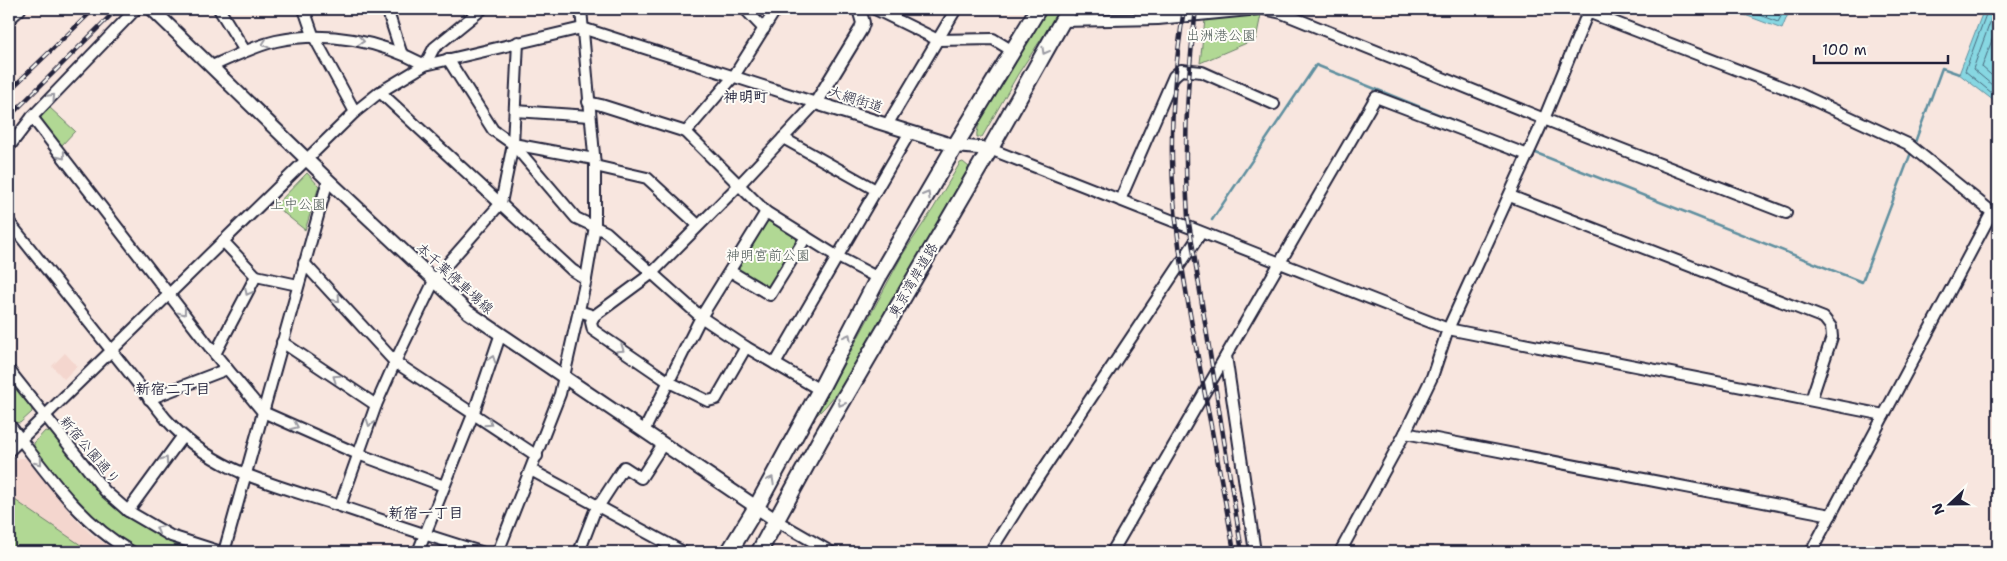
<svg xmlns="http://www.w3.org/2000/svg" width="2007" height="561" viewBox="0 0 2007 561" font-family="'Shantell Sans','Klee One',sans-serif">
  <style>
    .built { fill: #f4d6ce }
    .green { fill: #b1d894; stroke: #6a7d68 }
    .water { fill: #87d7e2; stroke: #5f8f9f }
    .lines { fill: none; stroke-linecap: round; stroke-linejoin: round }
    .shore { stroke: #4a6a7e; stroke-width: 1 }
    .stream { stroke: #5f8f9f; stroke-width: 2.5 }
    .minor-casing { stroke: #22223b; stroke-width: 14 }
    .major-casing { stroke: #22223b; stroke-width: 16 }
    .highway-casing { stroke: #22223b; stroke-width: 19 }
    .minor { stroke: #fdfcf7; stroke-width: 10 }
    .major { stroke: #fdfcf7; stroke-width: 12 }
    .highway { stroke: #fdfcf7; stroke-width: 15 }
    .rail-casing { stroke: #22223b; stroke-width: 4.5 }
    .rail { stroke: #fdfcf7; stroke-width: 2.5; stroke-dasharray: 8; stroke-linecap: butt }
    .oneway { stroke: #9a9aa2 }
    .labels { text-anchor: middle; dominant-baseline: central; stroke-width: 4; stroke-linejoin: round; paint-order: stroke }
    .park-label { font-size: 14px; fill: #4d5956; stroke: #fdfcf7 }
    .street-label { font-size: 14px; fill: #22223b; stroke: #fdfcf7 }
    .neighbourhood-label { font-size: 15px; font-weight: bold; fill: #22223b; stroke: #fdfcf7 }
  </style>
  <rect width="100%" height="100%" fill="#f8e6df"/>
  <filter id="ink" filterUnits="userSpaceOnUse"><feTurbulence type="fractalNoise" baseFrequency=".02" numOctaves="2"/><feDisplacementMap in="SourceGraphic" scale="10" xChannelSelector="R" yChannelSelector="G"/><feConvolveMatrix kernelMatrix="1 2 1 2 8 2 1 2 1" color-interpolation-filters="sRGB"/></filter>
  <g filter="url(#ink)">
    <!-- built -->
    <g class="built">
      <path d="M65,353L77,366L64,379L52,366Z"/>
      <path d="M19,458H26L74,517L91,534L117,552H9V468Z"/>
    </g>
    <!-- green -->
    <g class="green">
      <path d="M1047,9H1061L1018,74L982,137H977C972,121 1035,27 1047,9Z"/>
      <path d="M1262,10L1256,39L1200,63L1205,20Z"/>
      <path d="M49,107L75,131L61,146L41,120V115Z"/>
      <path d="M963,162L969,167C939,220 909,273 878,326C859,357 843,391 816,416L903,254L933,209L960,163Z"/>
      <path d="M307,173L319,186L305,230L275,206Z"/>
      <path d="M771,219L799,237L801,241L770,289L766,290L737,271V268L765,222Z"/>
      <path d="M9,375L32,405V412L20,423L14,422L9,416Z"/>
      <path d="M45,431L52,432L104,495L208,552H141L123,542L89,515L34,449V443Z"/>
      <path d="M9,495V496L91,552H9Z"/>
    </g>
    <!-- water -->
    <g class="water">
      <path d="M1729,9H1790L1782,29Z"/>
      <path d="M1984,9H1998V104L1959,74Z"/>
    </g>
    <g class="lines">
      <!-- shore -->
      <g class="shore">
        <path d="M1743,9L1778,22L1785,9"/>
        <path d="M1988,9L1965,71L1998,98"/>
        <path d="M1995,9L1973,69L1998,90"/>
        <path d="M1998,24L1982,67L1998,81"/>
      </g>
      <!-- stream -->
      <g class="stream">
        <path d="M1914,145L1942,68L1959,74"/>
        <path d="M1531,151L1862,282L1912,150"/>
        <path d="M1212,220L1316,65L1507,142"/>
      </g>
      <!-- minor casing -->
      <g class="minor-casing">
        <g id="minor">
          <path d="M219,9L245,51"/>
          <path d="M304,9L313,35L355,112"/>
          <path d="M387,9L401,52"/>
          <path d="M745,9L764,29"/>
          <path d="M875,9L938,40L993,39L1011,50"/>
          <path d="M1264,9L1282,13L1544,119L1786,213"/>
          <path d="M1580,9L1800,94L1908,144L1998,217"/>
          <path d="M1062,21L1158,19L1259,9"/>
          <path d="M448,59L493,130L513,144L576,218L606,232L701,317L746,347L820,390"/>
          <path d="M212,66C233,57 254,46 276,41C327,30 380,41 425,65L434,48L482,9"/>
          <path d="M380,92L572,270L586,279"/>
          <path d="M588,102L601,105L686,132L766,212L838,257L878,278"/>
          <path d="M515,111L590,116"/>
          <path d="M32,117L215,354L263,412L358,454L444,486"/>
          <path d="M887,125L956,9"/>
          <path d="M686,132L734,76L776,9"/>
          <path d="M783,138L876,190"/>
          <path d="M513,144L594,159"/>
          <path d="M9,147L32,117L136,9"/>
          <path d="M990,149L1448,329L1884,415"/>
          <path d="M595,166L647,178L698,225"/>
          <path d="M1510,196L1824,318L1831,327L1832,337L1811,400"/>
          <path d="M1120,200L1174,76L1181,70L1202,72L1274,104"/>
          <path d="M9,222L166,419C214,473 274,484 340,506C387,522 434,538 481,552"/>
          <path d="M304,263L395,362L537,456"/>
          <path d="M730,271L770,295L806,237"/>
          <path d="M256,276L298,285"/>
          <path d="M594,316L591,322L593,330L669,382L708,401L716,399L746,347"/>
          <path d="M282,342L376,405"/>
          <path d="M215,354L256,276L223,241"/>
          <path d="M1226,356L1255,552"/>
          <path d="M775,364L910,132"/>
          <path d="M9,370L105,491L128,511L171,536L221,552"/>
          <path d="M149,399L227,369"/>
          <path d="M9,424C45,471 80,523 132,552"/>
          <path d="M644,431L701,317L766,212"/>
          <path d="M1405,433L1831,515"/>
          <path d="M9,451L355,112L380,92L425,65L582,28L816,103L739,185L651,274L594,316L579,311"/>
          <path d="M531,470L683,552"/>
          <path d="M340,506L376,405L395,362L434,281L443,269L501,203L513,144L518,42"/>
          <path d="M128,511L182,437"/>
          <path d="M777,521L831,552"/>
          <path d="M224,552L328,180"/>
          <path d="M418,552L474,412L500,336"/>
          <path d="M498,552L560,394L586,279L595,226V166L581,9"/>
          <path d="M579,552L594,513L624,467L641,478L663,444"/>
          <path d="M990,552L1019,506L1201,233"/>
          <path d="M1112,552L1376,97L1528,155"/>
          <path d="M1340,552L1405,433L1432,377L1448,329L1544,119L1588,12"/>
          <path d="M1811,552L1992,212"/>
        </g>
      </g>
      <!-- major casing -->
      <g class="major-casing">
        <g id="major">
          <path d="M152,9L328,180L468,312L777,521"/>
          <path d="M859,9L863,23L861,29L816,103L955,146L990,149"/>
          <path d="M9,18L19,9"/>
        </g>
      </g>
      <!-- highway casing -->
      <g class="highway-casing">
        <g id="highway">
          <path d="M729,552L757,506L820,390L878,278L955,146L1038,9"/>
          <path d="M759,552L820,440L990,149L1069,9"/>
        </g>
      </g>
      <!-- minor -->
      <use href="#minor" class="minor"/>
      <!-- major -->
      <use href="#major" class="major"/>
      <!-- highway -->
      <use href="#highway" class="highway"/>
      <!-- rail casing -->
      <g class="rail-casing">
        <g id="rail">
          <path d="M1184,9C1176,59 1171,109 1172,160C1173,212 1181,263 1190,314C1204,393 1221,473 1234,552"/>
          <path d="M1196,9C1187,79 1183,147 1188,217L1242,552"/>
          <path d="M9,91L94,9"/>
          <path d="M9,117L117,9"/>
        </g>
      </g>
      <!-- rail -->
      <use href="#rail" class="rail"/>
    </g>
    <!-- one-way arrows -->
    <defs><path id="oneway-chevron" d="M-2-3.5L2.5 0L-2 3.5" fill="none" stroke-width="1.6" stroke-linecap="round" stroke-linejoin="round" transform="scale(1.25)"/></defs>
    <g class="oneway">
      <use href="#oneway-chevron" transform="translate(361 41) rotate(7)"/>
      <use href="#oneway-chevron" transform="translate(265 44) rotate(161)"/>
      <use href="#oneway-chevron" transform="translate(1045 51) rotate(119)"/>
      <use href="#oneway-chevron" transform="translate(52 97) rotate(-46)"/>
      <use href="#oneway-chevron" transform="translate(62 156) rotate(52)"/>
      <use href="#oneway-chevron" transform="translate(927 195) rotate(-60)"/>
      <use href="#oneway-chevron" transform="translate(248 292) rotate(118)"/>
      <use href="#oneway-chevron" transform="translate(337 299) rotate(48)"/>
      <use href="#oneway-chevron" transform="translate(183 312) rotate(53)"/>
      <use href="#oneway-chevron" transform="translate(848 337) rotate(-62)"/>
      <use href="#oneway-chevron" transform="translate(621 349) rotate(34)"/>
      <use href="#oneway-chevron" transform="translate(492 359) rotate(-71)"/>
      <use href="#oneway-chevron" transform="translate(336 378) rotate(-146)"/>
      <use href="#oneway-chevron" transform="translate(841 403) rotate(120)"/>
      <use href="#oneway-chevron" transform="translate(370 423) rotate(110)"/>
      <use href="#oneway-chevron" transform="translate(489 423) rotate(35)"/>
      <use href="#oneway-chevron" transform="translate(295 426) rotate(24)"/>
      <use href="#oneway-chevron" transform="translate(165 460) rotate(-54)"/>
      <use href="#oneway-chevron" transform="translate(39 462) rotate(51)"/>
      <use href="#oneway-chevron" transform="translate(771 480) rotate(-61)"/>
      <use href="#oneway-chevron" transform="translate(159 529) rotate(-152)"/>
    </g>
  </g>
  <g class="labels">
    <!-- park labels -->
    <g class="park-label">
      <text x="1221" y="35">出洲港公園</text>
      <text x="298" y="204">上中公園</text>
      <text x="768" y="255">神明宮前公園</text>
    </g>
    <!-- street labels -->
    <g class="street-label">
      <text transform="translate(856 99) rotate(18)">大網街道</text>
      <text transform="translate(455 278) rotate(42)">本千葉停車場線</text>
      <text transform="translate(913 280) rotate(-60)">東京湾岸道路</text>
      <text transform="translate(90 450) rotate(50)">新宿公園通り</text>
    </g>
    <!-- neighbourhood labels -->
    <g class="neighbourhood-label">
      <text x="746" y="97">神明町</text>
      <text x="173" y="389">新宿二丁目</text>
      <text x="426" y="513">新宿一丁目</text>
    </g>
  </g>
  <!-- margin -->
  <rect width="2007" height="561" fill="none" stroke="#fdfcf7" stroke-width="30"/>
  <rect x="15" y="15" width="1977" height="531" fill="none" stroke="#22223b" stroke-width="2" filter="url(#ink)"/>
  <!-- north arrow -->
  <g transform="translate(1950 504) rotate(248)" stroke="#fdfcf7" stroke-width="4" paint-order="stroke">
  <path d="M0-4L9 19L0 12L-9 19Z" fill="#22223b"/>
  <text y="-8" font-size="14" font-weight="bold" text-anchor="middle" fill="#22223b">N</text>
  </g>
  <!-- scale -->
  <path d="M1814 55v8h134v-8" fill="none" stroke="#22223b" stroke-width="2.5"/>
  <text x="1822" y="55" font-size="15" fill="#22223b" stroke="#fdfcf7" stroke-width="4" paint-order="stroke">100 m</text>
</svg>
